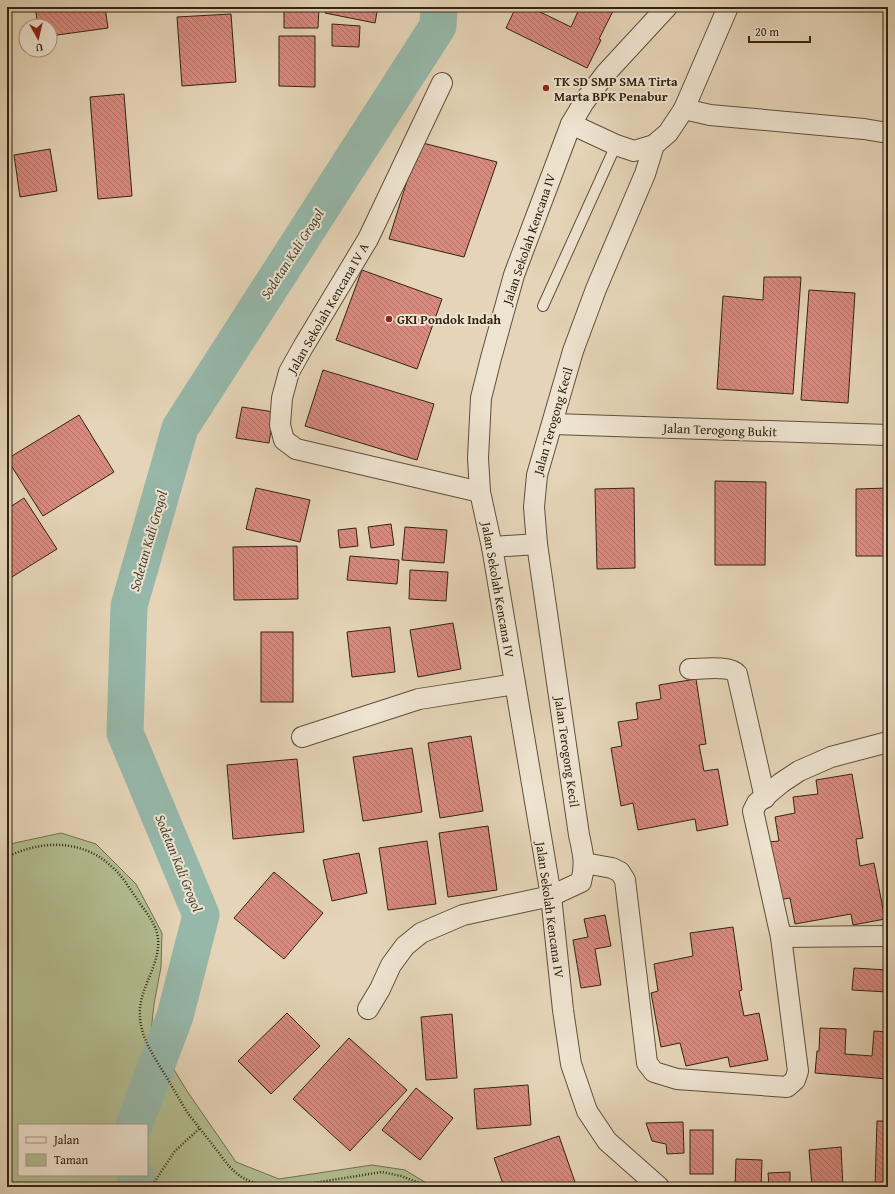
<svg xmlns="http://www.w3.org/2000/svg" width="895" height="1194" viewBox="0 0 895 1194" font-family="'Gentium Book Plus',serif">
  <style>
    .green { fill: #b2bd90; stroke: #727051; fill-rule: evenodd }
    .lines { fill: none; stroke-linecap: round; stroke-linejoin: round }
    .river { stroke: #96b8aa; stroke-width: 37 }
    .building { fill: url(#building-back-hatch); stroke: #322412 }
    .lane-casing { stroke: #5f503b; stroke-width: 12 }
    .street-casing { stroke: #5f503b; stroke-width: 22 }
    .path { stroke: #322412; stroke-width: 2.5; stroke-dasharray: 1 2; stroke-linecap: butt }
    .lane { stroke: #eee3d0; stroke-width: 10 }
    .street { stroke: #eee3d0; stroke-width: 20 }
    .poi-dot { fill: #8f2418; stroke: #eee3d0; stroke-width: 1.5 }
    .labels { text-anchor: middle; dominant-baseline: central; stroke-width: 4; stroke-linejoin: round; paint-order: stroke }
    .poi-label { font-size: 13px; font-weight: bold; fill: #322412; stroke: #eee3d0; text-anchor: start }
    .street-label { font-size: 13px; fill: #322412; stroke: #eee3d0 }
    .water-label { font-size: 14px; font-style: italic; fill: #4b4938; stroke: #eee3d0 }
  </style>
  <defs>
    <pattern id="building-back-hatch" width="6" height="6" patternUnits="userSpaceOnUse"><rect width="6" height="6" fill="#d88a7f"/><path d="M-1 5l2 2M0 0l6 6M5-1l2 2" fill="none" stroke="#b07167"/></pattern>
  </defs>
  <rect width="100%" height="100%" fill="#e5d4b7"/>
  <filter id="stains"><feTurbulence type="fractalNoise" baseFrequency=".005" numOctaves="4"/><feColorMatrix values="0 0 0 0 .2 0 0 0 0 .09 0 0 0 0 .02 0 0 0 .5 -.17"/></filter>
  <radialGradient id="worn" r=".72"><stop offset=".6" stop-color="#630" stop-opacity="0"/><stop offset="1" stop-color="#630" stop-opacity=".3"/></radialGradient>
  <!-- green -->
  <path class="green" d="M61,833L96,844L136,884L162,933L161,967L154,1004L151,1032L187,1091L236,1162L279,1179L372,1165L405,1170L433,1187H7V847L10,844ZM19,1125H147V1175H19Z"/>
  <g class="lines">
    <!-- river -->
    <g class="river">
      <path d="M134,1125L175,1016L201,915L125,733L129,606L180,428L438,26L439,7"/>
      <path d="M135,1175L136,1181L139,1187"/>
    </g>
  </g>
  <!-- building -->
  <g class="building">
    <path d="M35,7H105L108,28L50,36V26H38Z"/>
    <path d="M126,7H152L127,11Z"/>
    <path d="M195,7H228L196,10Z"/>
    <path d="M284,7H319L318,28H284Z"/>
    <path d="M326,7H378L375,23L325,13Z"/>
    <path d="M516,7H530L571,27L580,7H615L599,39L601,40L587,68L506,28Z"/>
    <path d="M231,14L236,82L182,86L177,17Z"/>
    <path d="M332,24L360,26L359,47L332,46Z"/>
    <path d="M279,36H315V87L279,86Z"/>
    <path d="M124,94L132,196L98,199L90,97Z"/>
    <path d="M419,142L497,162L464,257L389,239Z"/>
    <path d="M50,149L57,191L20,197L14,155Z"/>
    <path d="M362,270L442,299L417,369L336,340Z"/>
    <path d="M764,277H801L793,394L717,389L723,296L763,300Z"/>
    <path d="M809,290L855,293L848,403L801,400Z"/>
    <path d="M323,370L434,404L417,460L305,426Z"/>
    <path d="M242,407L274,412L269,443L236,438Z"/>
    <path d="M79,415L114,472L43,516L7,459Z"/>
    <path d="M715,481L766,482L765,565H715Z"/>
    <path d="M256,488L310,500L300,542L246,529Z"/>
    <path d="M634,488L635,568L597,569L595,489Z"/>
    <path d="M888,488V556H856V489Z"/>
    <path d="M24,498L57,549L7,580V509Z"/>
    <path d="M391,524L394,545L371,548L368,527Z"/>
    <path d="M405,527L447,530L444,563L402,560Z"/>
    <path d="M356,528L358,546L340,548L338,530Z"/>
    <path d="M297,546L298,599L234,600L233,547Z"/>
    <path d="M350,556L399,560L397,584L347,580Z"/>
    <path d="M410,570L448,572L446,601L409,599Z"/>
    <path d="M453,623L461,669L418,677L410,630Z"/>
    <path d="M390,627L395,672L352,677L347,632Z"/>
    <rect x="261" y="632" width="32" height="70"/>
    <path d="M696,679L706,744L699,745L704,771L718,769L728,825L697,831L695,819L638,830L633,803L621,806L611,748L622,746L618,722L638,719L636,703L661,699L659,685Z"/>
    <path d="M471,736L483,811L440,818L428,743Z"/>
    <path d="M412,748L422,812L363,821L353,757Z"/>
    <path d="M297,759L304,832L233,839L227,765Z"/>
    <path d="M852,774L863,838L856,839L860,866L874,863L885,919L853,925L851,914L795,924L790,898L778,900L768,842L779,841L775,817L795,813L793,797L818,794L816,780Z"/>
    <path d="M488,826L497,890L448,897L439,833Z"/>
    <path d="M427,841L436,904L388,910L379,848Z"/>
    <path d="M359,853L367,893L332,901L323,860Z"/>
    <path d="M274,872L323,913L284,959L234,918Z"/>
    <path d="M605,915L611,946L595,949L601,985L581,988L573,940L588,937L584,919Z"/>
    <path d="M733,927L742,990L739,991L744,1016L759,1013L768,1060L730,1067L728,1057L686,1066L680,1043L661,1047L651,993L658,991L654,964L693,956L690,933Z"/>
    <path d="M854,968L888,970V992L852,990Z"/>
    <path d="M287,1013L320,1046L271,1094L238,1061Z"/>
    <path d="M452,1014L457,1078L426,1080L421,1017Z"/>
    <path d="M820,1028L846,1029L845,1054L872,1056L874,1031L888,1032V1079L815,1073L817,1051H819Z"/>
    <path d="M349,1038L407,1090L350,1151L293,1099Z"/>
    <path d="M528,1085L531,1125L477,1129L474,1089Z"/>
    <path d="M416,1088L453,1118L420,1160L382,1130Z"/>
    <path d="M877,1121H888V1187H875Z"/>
    <path d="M683,1122L684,1153L667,1154L666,1144L652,1141L646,1123Z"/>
    <rect x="690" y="1130" width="23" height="44"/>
    <path d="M559,1136L576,1185L570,1187H504L494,1158Z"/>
    <path d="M841,1147L843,1187H812L809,1150Z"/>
    <path d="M736,1159L762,1160L761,1187H735Z"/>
    <path d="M790,1172V1187H769L768,1173Z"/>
  </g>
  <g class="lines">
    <!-- lane casing -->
    <g class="lane-casing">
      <path id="lane" d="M543,306L616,145"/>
    </g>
    <!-- street casing -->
    <g class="street-casing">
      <g id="street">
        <path d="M442,83L368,239L303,347L289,372L282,398L280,425L284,440L296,449L480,492"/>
        <path d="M684,109L710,115L864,129L888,133"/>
        <path d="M571,124L616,145L634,151L654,145"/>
        <path d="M553,424L888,435"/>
        <path d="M492,547L537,544"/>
        <path d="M690,669C701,669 730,665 737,674L765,798"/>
        <path d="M302,737L419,699L515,684"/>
        <path d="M584,863L612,868L620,872L625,880L647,1063L654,1072L677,1079L787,1087L795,1080L798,1071L781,937L753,811L757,803L781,783L799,771L831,757L888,742"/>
        <path d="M781,937L888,936"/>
        <path d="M368,1009L380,989L391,965L405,946L421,933L463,915L551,896L581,882C586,864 583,853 579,835L537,544L534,507L537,475L573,351L596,289L645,174L654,145L668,133L684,109L728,7"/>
        <path d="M659,1187L607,1141L587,1111L571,1064L563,1010L551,896L492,547L480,492L478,458L481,398L491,358L514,275L571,124L584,102L606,73L667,7"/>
      </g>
    </g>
    <!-- path -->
    <g class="path">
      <path d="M7,857C41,840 82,839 111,866C122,875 129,888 137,899C144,910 154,921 157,933C164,962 138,987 140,1015C140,1036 153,1055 164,1073C172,1086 179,1099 187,1112C196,1124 206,1136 215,1148C221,1155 227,1165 234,1171C246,1183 263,1185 279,1187"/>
      <path d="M312,1184L314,1187"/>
      <path d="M151,1187L175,1151L200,1128"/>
      <path d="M282,1187L295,1186L382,1172L401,1176L422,1184L425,1187"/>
    </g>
    <!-- lane -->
    <use href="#lane" class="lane"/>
    <!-- street -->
    <use href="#street" class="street"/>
  </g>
  <!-- markers -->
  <g class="poi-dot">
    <circle cx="546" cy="88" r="4"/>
    <circle cx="389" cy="319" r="4"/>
  </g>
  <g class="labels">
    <!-- poi labels -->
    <g class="poi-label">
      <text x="554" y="81">TK SD SMP SMA Tirta<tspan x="554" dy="15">Marta BPK Penabur</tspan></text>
      <text x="397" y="319">GKI Pondok Indah</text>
    </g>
    <!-- street labels -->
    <g class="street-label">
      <text transform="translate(529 239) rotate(-71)">Jalan Sekolah Kencana IV</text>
      <text transform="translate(328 308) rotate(-60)">Jalan Sekolah Kencana IV A</text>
      <text transform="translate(553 421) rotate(-74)">Jalan Terogong Kecil</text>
      <text transform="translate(720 430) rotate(2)">Jalan Terogong Bukit</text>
      <text transform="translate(498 590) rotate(80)">Jalan Sekolah Kencana IV</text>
      <text transform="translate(567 752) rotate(82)">Jalan Terogong Kecil</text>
      <text transform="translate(550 910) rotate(82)">Jalan Sekolah Kencana IV</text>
    </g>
    <!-- water labels -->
    <g class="water-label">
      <text transform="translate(292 254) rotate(-57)">Sodetan Kali Grogol</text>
      <text transform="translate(148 541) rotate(-74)">Sodetan Kali Grogol</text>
      <text transform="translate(179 863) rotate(68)">Sodetan Kali Grogol</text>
    </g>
  </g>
  <!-- margin -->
  <rect width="895" height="1194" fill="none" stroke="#e5d4b7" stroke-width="24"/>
  <rect x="8" y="8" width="879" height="1178" fill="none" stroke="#322412" stroke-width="2"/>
  <rect x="12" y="12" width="871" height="1170" fill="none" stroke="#322412"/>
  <!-- legend -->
  <rect x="18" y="1124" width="130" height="52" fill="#eee3d0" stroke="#a39784"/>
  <rect x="26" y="1137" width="20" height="6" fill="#eee3d0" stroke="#a39784"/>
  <text x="54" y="1144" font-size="12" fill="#322412">Jalan</text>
  <rect x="26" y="1154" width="20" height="12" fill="#b2bd90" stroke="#a39784"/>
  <text x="54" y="1164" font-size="12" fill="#322412">Taman</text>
  <!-- north arrow -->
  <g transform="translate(38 38) rotate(172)"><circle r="19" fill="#eee3d0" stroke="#a39784"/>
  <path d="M0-3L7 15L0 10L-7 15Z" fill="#8f2418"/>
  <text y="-6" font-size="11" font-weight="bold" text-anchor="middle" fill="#322412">U</text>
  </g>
  <!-- scale -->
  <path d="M749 36v6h61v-6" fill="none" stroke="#322412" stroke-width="2"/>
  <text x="755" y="36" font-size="12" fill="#322412" stroke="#eee3d0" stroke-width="3" paint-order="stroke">20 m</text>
  <rect width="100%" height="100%" filter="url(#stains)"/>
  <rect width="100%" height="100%" fill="url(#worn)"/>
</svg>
